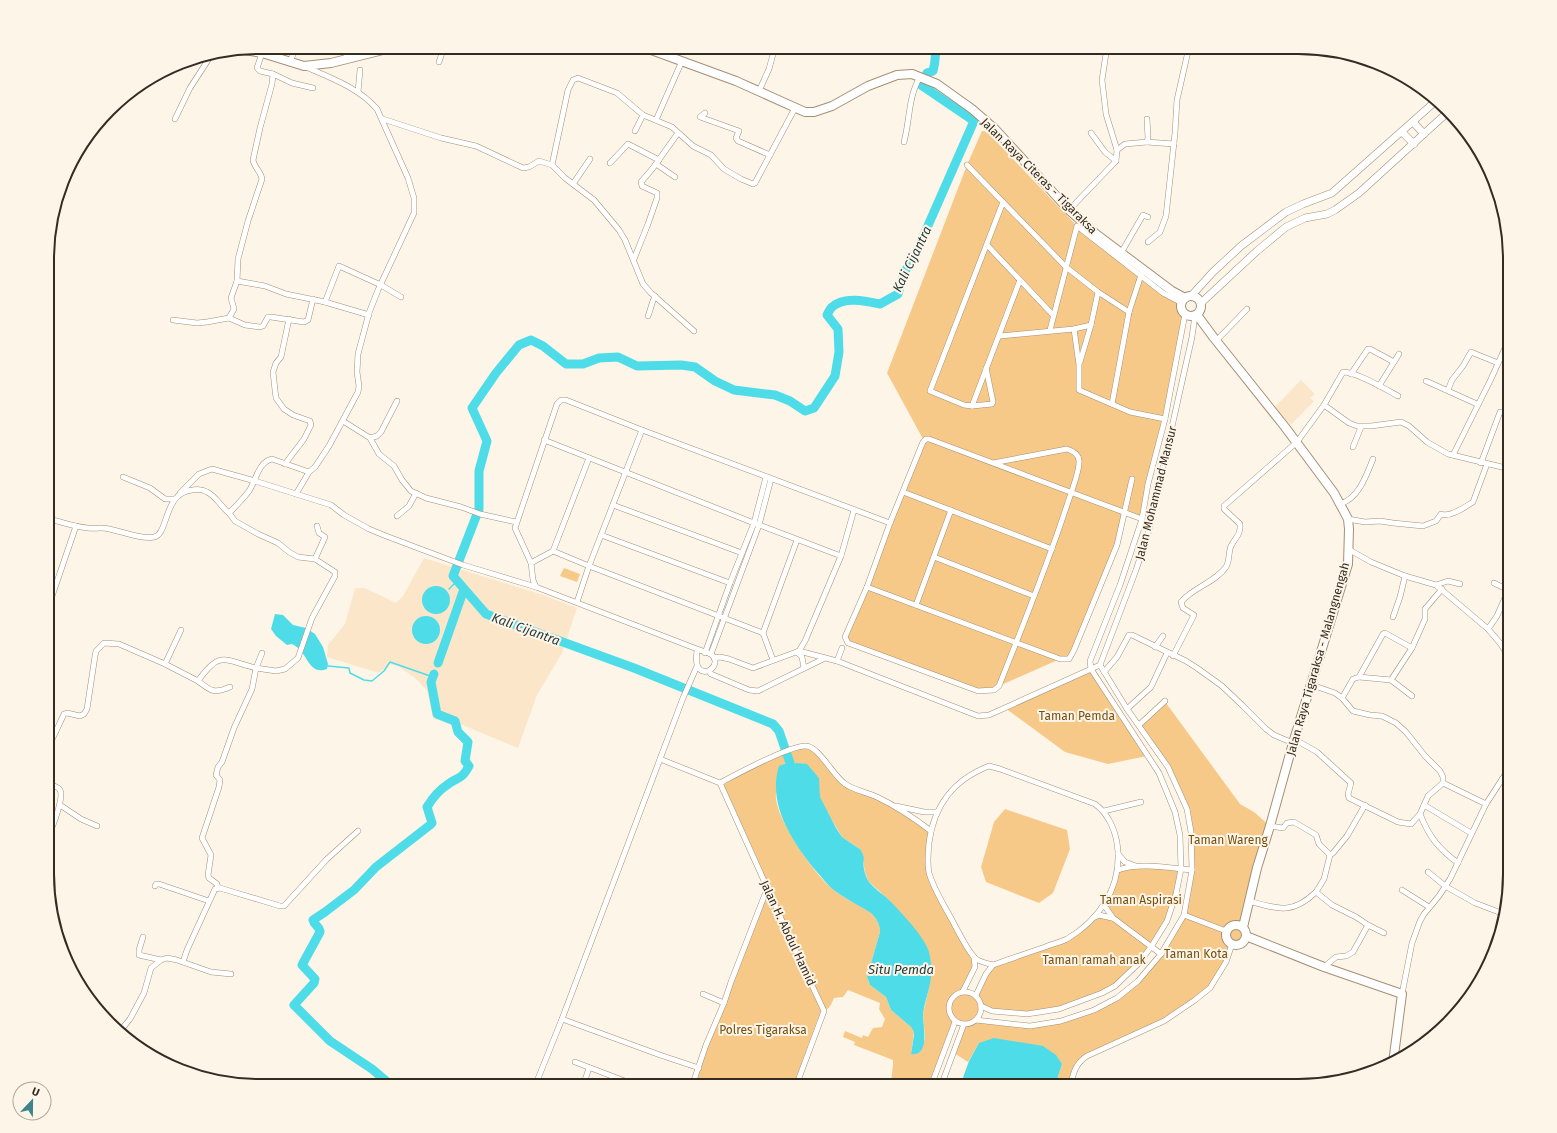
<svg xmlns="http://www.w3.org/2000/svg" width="1557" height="1133" viewBox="0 0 1557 1133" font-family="'Fira Sans',sans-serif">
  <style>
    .built { fill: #fbe6c9 }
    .green { fill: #f7c989; fill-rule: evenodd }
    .water { fill: #4edde8 }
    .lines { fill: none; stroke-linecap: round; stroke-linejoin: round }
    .stream { stroke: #4edde8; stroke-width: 1.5 }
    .river { stroke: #4edde8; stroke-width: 9 }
    .minor-casing { stroke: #a48f74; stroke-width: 6 }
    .secondary-casing { stroke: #a48f74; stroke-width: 8 }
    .primary-casing { stroke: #a48f74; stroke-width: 10 }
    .minor { stroke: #fff; stroke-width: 5 }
    .secondary { stroke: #fff; stroke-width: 7 }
    .primary { stroke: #fff; stroke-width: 8 }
    .labels { text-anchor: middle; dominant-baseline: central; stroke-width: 4; stroke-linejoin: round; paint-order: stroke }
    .street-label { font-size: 12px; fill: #352c21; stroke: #fef5e9 }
    .park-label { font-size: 12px; fill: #744f0e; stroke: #fef5e9 }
    .water-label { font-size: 13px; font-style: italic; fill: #233b3d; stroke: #fef5e9 }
    .rim { fill: none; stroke: #352c21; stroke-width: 2 }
  </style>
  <rect width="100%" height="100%" fill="#fef5e9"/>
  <!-- built -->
  <g class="built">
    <path d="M1301,380L1315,394L1310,398L1314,401L1291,425L1274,408Z"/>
    <path d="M424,558L543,595L577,608L562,653L537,695L518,748L453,721L451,725L433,718L427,690L415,678L398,666L390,664L379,673L327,657L328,645L345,624L355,588H365L396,603L403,596Z"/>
  </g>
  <!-- green -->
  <g class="green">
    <path d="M982,131H984L988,133L1077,226L1155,286L1182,303L1183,311L1185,314L1142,519L1126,513L1121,530L1070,658L1060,659L999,686L994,690L978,691L850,644L845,637L923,439L887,373L967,165Z"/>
    <path d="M564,568L580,574L577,582L560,576Z"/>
    <path d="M1091,669L1147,756L1108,764L1065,752L1005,708Z"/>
    <path d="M1166,703L1240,804L1254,812L1270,826L1243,927L1246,936C1243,943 1240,945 1232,944L1210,988L1164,1021L1079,1062L1070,1086H1055L1062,1064L979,1043L968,1062L954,1053L964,1024L956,1022L931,1086H894L891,1082L893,1065V1060L854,1045L855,1042L843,1037L845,1031L862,1038L863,1035L868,1037L873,1028L882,1027L885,1019L879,1009L880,1003L848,990L843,997L834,998C831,1005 829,1011 821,1010L793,1086H692L768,889L720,783L800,746H811L843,783L876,796L931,831L927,860L935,892L974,957L975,967L964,991L968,992L976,995L993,965L1066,939L1095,917L1112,918L1104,905L1118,870L1127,867L1181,869L1167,921L1151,947L1115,986L1059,1009L1027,1014L981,1007V1012L976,1020L1030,1026L1061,1021L1116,998L1129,988L1161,954L1184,915L1192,870L1187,809L1168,767L1139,726ZM797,763L819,778V797L830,817L842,837L861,850L865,872L868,881L889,900L930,983L923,1014L925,1038L920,1052L911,1054L914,1032L911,1027L891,1010L886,997L870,985L867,977L880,932C880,925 877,919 871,913C858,905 842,897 830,887C813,872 773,816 776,793C777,783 781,773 784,764Z"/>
    <path d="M1005,809L1067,830L1070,849L1053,893L1039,903L986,882L981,867L994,822Z"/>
  </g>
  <!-- water -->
  <g class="water">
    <circle cx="436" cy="600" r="14"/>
    <path d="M275,614L283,615L293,625L306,628L315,634L323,647L328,664L327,669C311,675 308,658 300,650C298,647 295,646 292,644L287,645L276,636L271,629Z"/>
    <circle cx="426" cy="630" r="14"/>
    <path d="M797,763L807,764L819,778L820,797L836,828L842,837L861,850L864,858C862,864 865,876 869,882C874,888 881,893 887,898C898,909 919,931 926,945C932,956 932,972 930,984C928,994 924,1004 923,1014C923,1019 924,1024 924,1029C925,1040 925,1056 911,1054L914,1035V1032L911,1027L891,1010L886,997L870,985L867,977L880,932C880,925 877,919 871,913C858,905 842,897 830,887C825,882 821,876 816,871C792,842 767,804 779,766L784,764Z"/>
    <path d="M994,1038L1043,1046L1056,1055L1062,1064L1055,1086H960L969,1061L979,1043Z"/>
  </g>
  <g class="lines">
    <!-- stream -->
    <g class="stream">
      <path d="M449,589L457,581"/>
      <path d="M328,666L349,668L350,673L364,680L372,681L384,671L390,662L433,677"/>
    </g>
    <!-- river -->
    <g class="river">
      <path d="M438,663L464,589"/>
      <path d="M790,763L779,731L773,724L634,668L486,614L453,576L479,509V471L487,441L472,408L496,373L519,345L531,340L543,346L566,364H583L599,358L618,357L637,366L681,365L695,367L715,381L734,390L775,395L790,401L805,411L814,408L835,376L839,352L838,329L827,315C828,313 830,309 832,307C844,296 866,301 880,304L898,294L904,273L915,255L974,121L921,85L927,73L933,71C936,61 935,56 936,47"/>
      <path d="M392,1086L372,1069L330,1041L294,1005L314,983L315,979L302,965L320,932C320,927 314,925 313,920L325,912L354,890L376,867L430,825L432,823L427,807C432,799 439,790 447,785C458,776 461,781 469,766L465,761L468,742L458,732L455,721L437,714L431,682L434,674"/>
    </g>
    <!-- minor casing -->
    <g class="minor-casing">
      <g id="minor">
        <path d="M346,59L347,47"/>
        <path d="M290,62L296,47"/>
        <path d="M439,62L444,47"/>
        <path d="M273,74L292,83L313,88"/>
        <path d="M759,91L769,69L775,47"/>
        <path d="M358,92L360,70"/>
        <path d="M705,113L700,117L739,131L736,138L738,141L770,155"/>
        <path d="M175,119L190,88L210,57"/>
        <path d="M383,119L441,138L476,146L523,168L529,167L539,161L552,165"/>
        <path d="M656,120L682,61"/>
        <path d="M635,131L643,115"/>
        <path d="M1091,133L1105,152L1116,161"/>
        <path d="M904,142C910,120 908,97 920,77"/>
        <path d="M1147,142L1174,144"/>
        <path d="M1117,150L1125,144L1147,142L1148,138L1147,119"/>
        <path d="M610,163L628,144L659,160"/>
        <path d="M656,164L675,177"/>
        <path d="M967,165L1066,267L1098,292L1129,312"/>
        <path d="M573,184L590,159"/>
        <path d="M1069,210L1116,161L1117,150L1106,114L1102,80L1107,47"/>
        <path d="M1148,242L1160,232L1166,216L1175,133L1177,100L1189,47"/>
        <path d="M987,245L1053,315"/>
        <path d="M1121,253L1143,215L1148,217"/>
        <path d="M634,259L648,224L657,198V193L642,186L641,182L653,168L678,133"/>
        <path d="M237,281L265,286L286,294L325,302L339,266L381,285L401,297"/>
        <path d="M1510,297L1507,300L1510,311"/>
        <path d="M325,302L369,315"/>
        <path d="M648,316C651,309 651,304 655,296"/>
        <path d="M229,318L234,309L231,298L237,281L238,259L248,221L262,179C261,172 254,167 253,160L260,128L272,84L273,74L260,71L257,68L262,53"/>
        <path d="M173,320L197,323L207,322L229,318L245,325L260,327L263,326L268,317H271L304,322L308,320L313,299"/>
        <path d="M1074,329L1079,365V390L1130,412L1165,419"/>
        <path d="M1050,330L1077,226L1163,293L1182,303"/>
        <path d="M694,331L651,293L643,284L625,240L619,230L594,200L565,178L552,165L568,90L573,80L578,78L617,93L643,115L672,127L693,146L711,155L724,169L741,179L753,184L755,183L795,108"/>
        <path d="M1000,336L1074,329L1091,325"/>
        <path d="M1216,341L1247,309"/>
        <path d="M1080,362L1091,325L1098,292"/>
        <path d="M986,368L993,402L992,404L972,406L964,405L930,391L1003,202"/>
        <path d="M1351,374L1368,349H1370L1394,362"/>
        <path d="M1426,381L1477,404"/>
        <path d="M1379,386L1399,354"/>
        <path d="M1448,390L1452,380L1463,366L1471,352L1498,363"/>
        <path d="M1112,404L1129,312L1141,275"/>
        <path d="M1324,405L1349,423L1357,426H1371L1401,422L1409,426L1427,442L1448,454L1510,469"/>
        <path d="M972,406L1020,280"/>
        <path d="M343,421L370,438L379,454L394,466L402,480L411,491L426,498L461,507L480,514L516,522"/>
        <path d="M370,438L377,436L381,432L397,401"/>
        <path d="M544,440L754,523L841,556"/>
        <path d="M1353,447L1361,427"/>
        <path d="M1453,455L1491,379L1510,337"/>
        <path d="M993,463L1067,449C1073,451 1079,454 1079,461C1080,468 1071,494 1068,502C1048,564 1023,625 999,686L994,690L978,691L848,643L845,637L867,587L890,523L923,442L926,439H929C1000,465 1071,493 1142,519"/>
        <path d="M1481,463L1500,412"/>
        <path d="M285,464L304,439L311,425L310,421L293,415L284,409L276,398L275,390L273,372L276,363L281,357L289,319"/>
        <path d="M123,477L150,488L165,499H174"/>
        <path d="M903,492L1052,549"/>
        <path d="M180,493L199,474L212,469L255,481L331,505L344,515L369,529L386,536L463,565L536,587"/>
        <path d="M296,494L309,472"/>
        <path d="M1340,504C1359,498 1366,476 1373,459"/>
        <path d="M613,505L742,553"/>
        <path d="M397,516L409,506L416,493"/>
        <path d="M49,519C62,522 74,527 88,528C95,529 102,527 109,529C121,531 142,540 154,537C169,534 163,493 192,490C197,489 202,489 207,492C216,496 221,507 229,513C236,506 243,499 249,491C256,481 258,462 272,459L309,472L315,467L329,446L358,392L359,386L357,372L358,354L369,313L378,290L414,213V198L408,178L377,109C359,88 331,78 306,67"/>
        <path d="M1348,519L1365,522L1380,521L1393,523L1423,526L1436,521L1441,514C1450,518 1465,507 1473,502L1487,464"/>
        <path d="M601,535L730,583"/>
        <path d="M1348,549L1371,562L1405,576L1436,585L1488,629L1500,643L1510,659"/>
        <path d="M553,551L589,566L763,633L797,540"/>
        <path d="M934,557L1034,596"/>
        <path d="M315,559L325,537L319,533L317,526"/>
        <path d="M531,563L553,551L589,458"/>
        <path d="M1494,583L1510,591"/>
        <path d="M1436,585L1448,581L1460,584"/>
        <path d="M867,587L1060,659H1069L1074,650L1117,545L1132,479"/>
        <path d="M577,602L589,566L642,430"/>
        <path d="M49,605L76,526"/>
        <path d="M916,605L951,510"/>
        <path d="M1393,617L1400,597L1405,576"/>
        <path d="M1488,629L1497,616L1510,586"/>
        <path d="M763,633L773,660"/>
        <path d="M1155,647L1163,636"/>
        <path d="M697,649C697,654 695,662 698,667C705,679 722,664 712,655C708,652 701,651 697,649L536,587L533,580L531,563L515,528L557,404L561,400H566L642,430L890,523"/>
        <path d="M799,651L805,641L841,556L854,510"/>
        <path d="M797,652L802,657L804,668"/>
        <path d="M705,653L730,583L754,523L766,477"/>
        <path d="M711,654L759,525L771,479"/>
        <path d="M1173,656L1193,617L1194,615L1183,608L1181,602C1192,588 1216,582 1226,567C1230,561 1228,553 1231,546C1236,537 1241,534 1240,524L1224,509V506L1297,442L1324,405L1343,372C1357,372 1385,389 1398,396"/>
        <path d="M714,658L720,657L729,659L753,668L799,651L837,661L978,716L989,715L1100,665"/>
        <path d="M837,661L842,648"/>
        <path d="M165,664L181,630"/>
        <path d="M1100,665L1136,570L1148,534L1192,337L1195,315"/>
        <path d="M709,671L711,674L749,690L758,691L823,659"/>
        <path d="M1104,672L1117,657L1129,635H1132L1186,661L1197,668L1222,686L1243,706L1266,729L1274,735L1293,743"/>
        <path d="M1359,677L1391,680L1412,696"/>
        <path d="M1391,680L1412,648L1425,619V609L1442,589"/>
        <path d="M198,681C211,691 214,694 230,687"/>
        <path d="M1312,685L1335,693L1342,698L1353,711L1370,715L1382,716L1396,723L1406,732L1425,756L1440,771L1443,777V783L1486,804"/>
        <path d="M1342,698L1353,679L1359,677L1383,634L1385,633L1412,648"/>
        <path d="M1127,709L1151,687L1167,653"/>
        <path d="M1139,725L1165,701"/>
        <path d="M49,729L56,731"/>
        <path d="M1294,739L1317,752L1351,783L1348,794L1349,798L1398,822L1411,824L1420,814L1428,796L1443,783"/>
        <path d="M49,746L64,714L67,713L80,716L84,714L87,709L95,656L96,651L104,643L119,644L165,664L198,681C220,650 224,660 256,668L262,653"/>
        <path d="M660,759L720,783C737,774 790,745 806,746C818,746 833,775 844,783C852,790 867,792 877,797C896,806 914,818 931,831"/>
        <path d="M989,766L1000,769L1095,804C1110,815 1117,834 1118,852C1120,889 1099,920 1067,939C1061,942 1052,944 1045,947C1027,953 1010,959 993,965C987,963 978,962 974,957C966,948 958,931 952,920C944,905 934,890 929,873C927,863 928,854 929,843C934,805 953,780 989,766Z"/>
        <path d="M1502,779L1510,783"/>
        <path d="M720,783L788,934L824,1011L796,1086"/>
        <path d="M49,784C51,785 59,787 60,790C64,797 53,827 49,833"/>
        <path d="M60,805L81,819L97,826"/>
        <path d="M1424,805L1471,833"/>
        <path d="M896,806L924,812H937"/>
        <path d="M1104,811L1141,802"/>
        <path d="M1420,814C1429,837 1439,849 1458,863"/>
        <path d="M1270,826L1283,828L1287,823L1294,822L1316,835L1319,844L1330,855L1333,853L1347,836L1365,805"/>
        <path d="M1118,854L1125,862L1136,866"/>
        <path d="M1118,870C1137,862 1171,868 1192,870"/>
        <path d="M1428,872L1445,886L1475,903L1504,914"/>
        <path d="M155,886L156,884H159L209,901"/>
        <path d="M218,888L217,884L209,878L208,875L211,855L202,838L219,787L220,780L216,775L218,767L222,762L234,728L252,689L256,668L276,671L285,669L298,658L312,618L335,576V572L315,559L298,557L289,552L278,543L258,534L235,521L229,513"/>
        <path d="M1402,890L1429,907"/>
        <path d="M1316,892L1324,879L1330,855"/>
        <path d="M1249,901C1278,909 1292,915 1316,892L1332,905L1356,917L1368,925L1384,933"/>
        <path d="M1104,905L1113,918L1161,954"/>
        <path d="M1184,915L1226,931"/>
        <path d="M1095,917L1099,915L1112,918"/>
        <path d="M143,937L139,950V955L161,960"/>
        <path d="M183,962L187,950L215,889L220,888L280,906H284L327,859L358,831"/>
        <path d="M1324,967L1336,957L1346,956L1353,952L1368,925"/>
        <path d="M963,991L975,967L974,957"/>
        <circle cx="965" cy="1008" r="16"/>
        <path d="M703,994L724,1003"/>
        <path d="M1402,994L1412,943L1420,921L1424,914L1439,896L1450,879L1486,804L1510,767"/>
        <path d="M976,995L986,974L993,965"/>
        <path d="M981,1006L992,1011L1027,1014L1059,1009L1102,993L1115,986L1138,964L1151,947L1167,921L1176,894L1181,869L1180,835L1175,812L1159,773L1091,669L1090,661L1120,585L1142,519L1148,484L1165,419L1185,314"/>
        <path d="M562,1019L660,1055L699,1068"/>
        <path d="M976,1020L1030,1026L1061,1021L1094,1010L1117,998L1138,981L1161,954L1184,915L1192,870L1191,832L1187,809L1168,767L1127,709L1100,665"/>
        <path d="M120,1031L130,1019L144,993L151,968L161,960L167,958L177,960L211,972L231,974"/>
        <path d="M575,1062L638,1086"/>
        <path d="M535,1086L562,1019L683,698L697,666"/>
        <path d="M583,1086L589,1068"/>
        <path d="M692,1086L706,1045L724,1003L731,982L767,889"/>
        <path d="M931,1086L955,1022"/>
        <path d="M941,1086L964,1024"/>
        <path d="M1070,1086C1074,1072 1075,1064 1087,1056L1164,1021L1195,1000L1210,988L1226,962L1232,944"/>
      </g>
    </g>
    <!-- secondary casing -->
    <g class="secondary-casing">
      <g id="secondary">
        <path d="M1413,122L1424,134"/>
        <path d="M1402,132L1414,144"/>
        <path d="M1192,295L1213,272L1241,246L1286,212L1303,204L1332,193L1437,100"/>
        <path d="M1201,303L1257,251L1286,227L1305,218L1327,214L1335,210L1359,193L1449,111"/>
      </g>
    </g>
    <!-- primary casing -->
    <g class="primary-casing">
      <g id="primary">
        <path d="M643,47L736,81L805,112H814L832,106L868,86L897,75L912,74L937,84L972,109L995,129L1069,210L1096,234L1172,291L1185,298"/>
        <path d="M245,50L262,53L304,66L331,63L395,47"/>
        <circle cx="1191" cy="306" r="10"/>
        <path d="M1197,315L1214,338L1285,427L1334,493L1348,519L1349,529L1348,564L1293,743L1270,826L1257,868L1243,927"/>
        <circle cx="1236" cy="935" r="10"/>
        <path d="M1246,936L1324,967L1402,994L1393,1063"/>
      </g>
    </g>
    <!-- minor -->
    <use href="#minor" class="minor"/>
    <!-- secondary -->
    <use href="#secondary" class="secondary"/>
    <!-- primary -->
    <use href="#primary" class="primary"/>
  </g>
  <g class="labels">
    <!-- street labels -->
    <g class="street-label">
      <text transform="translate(1039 176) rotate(45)">Jalan Raya Citeras - Tigaraksa</text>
      <text transform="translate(1156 493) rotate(-76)">Jalan Mohammad Mansur</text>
      <text transform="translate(1318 659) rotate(-74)">Jalan Raya Tigaraksa - Malangnengah</text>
      <text transform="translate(788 933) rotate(65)">Jalan H. Abdul Hamid</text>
    </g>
    <!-- park labels -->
    <g class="park-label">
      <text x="1077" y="716">Taman Pemda</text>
      <text x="1228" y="840">Taman Wareng</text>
      <text x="1141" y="900">Taman Aspirasi</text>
      <text x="1196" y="954">Taman Kota</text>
      <text x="1094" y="960">Taman ramah anak</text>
      <text x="763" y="1030">Polres Tigaraksa</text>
    </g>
    <!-- water labels -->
    <g class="water-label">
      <text transform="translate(912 259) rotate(-64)">Kali Cijantra</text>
      <text transform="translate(526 629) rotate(20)">Kali Cijantra</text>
      <text x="901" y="969">Situ Pemda</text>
    </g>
  </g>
  <!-- crop -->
  <path d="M0 0H1557V1133H0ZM259 54H1298A205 205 0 0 1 1503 259V874A205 205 0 0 1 1298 1079H259A205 205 0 0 1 54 874V259A205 205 0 0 1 259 54Z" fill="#fef5e9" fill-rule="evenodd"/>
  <path class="rim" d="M259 54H1298A205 205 0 0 1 1503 259V874A205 205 0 0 1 1298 1079H259A205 205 0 0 1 54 874V259A205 205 0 0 1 259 54Z"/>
  <!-- north arrow -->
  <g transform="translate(32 1101) rotate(22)"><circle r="19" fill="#fef5e9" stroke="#aea599"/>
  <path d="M0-3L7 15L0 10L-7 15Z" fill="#3d858a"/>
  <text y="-6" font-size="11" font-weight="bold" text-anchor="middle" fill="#352c21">U</text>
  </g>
</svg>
